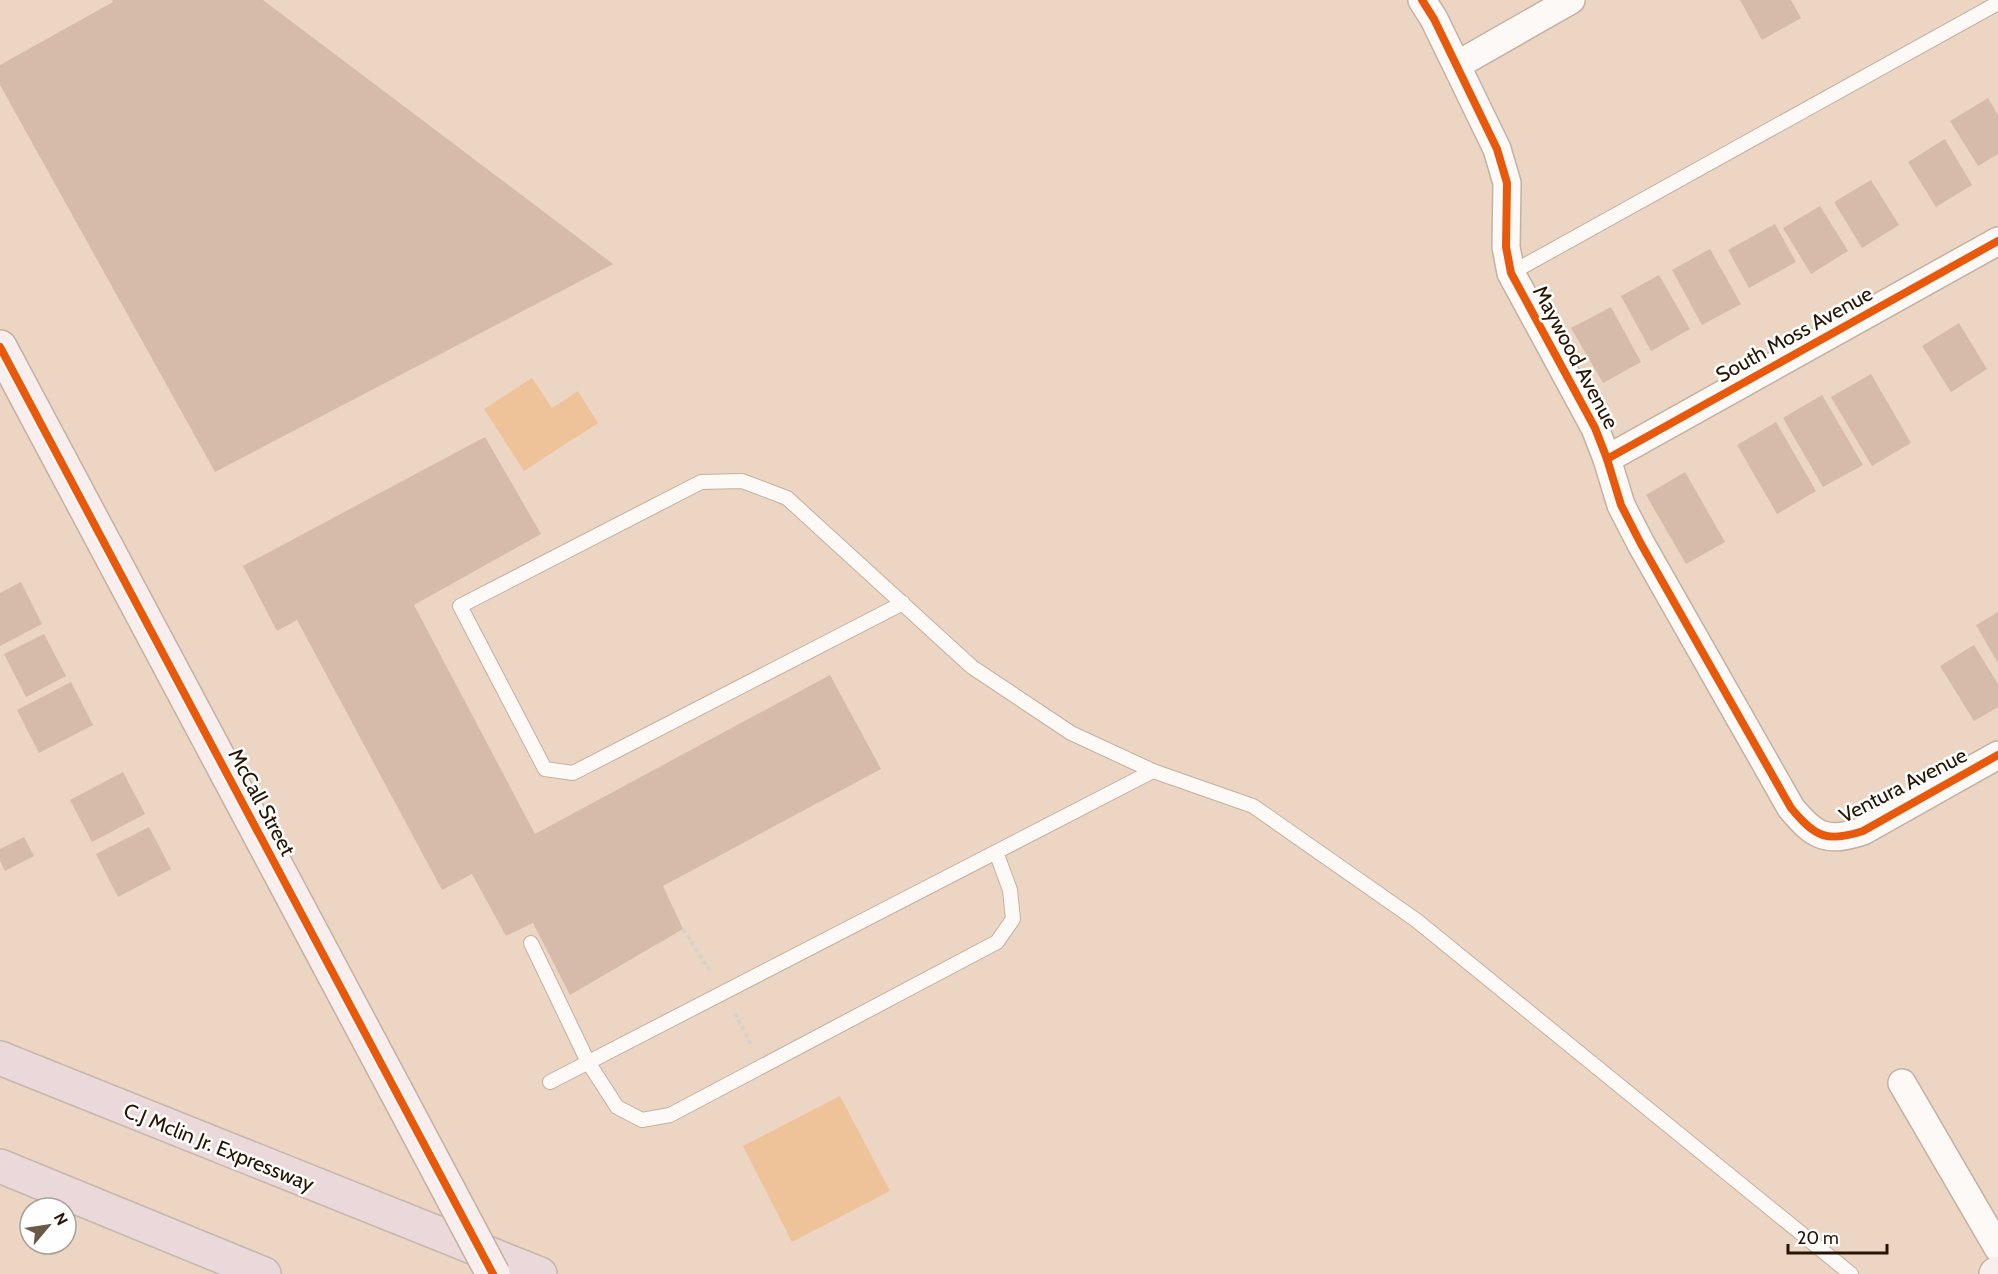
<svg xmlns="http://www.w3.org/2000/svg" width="1998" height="1274" viewBox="0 0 1998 1274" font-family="Cabin,sans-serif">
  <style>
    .green { fill: #efc39a }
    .building { fill: #d6bbab }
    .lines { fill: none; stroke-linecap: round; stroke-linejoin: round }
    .lane-casing { stroke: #c4b1a0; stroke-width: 16 }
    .street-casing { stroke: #c4b1a0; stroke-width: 30 }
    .secondary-casing { stroke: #c4b1a0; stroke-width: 36 }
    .highway-casing { stroke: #c4b8ae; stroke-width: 36 }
    .path { stroke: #d8d2cb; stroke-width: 4; stroke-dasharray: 4.5 3; stroke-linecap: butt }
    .lane { stroke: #fcf9f6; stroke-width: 14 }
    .street { stroke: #fcf9f6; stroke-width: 27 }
    .secondary { stroke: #f7eeed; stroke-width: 33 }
    .highway { stroke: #ebd8da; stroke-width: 33 }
    .secondary-bridge-casing { stroke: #c4b1a0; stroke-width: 36; stroke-linecap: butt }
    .secondary-bridge { stroke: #f7eeed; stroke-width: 33 }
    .cycleway-casing { stroke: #fefefe; stroke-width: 11 }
    .cycleway { stroke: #e8590c; stroke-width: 8 }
    .labels { text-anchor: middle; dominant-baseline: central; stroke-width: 5; stroke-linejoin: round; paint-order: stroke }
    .street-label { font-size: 21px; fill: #271504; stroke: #fefefe }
  </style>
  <rect width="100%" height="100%" fill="#ecd5c2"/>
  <!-- green -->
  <g class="green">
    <path d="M532,378L552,408L578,391L598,423L524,471L484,409Z"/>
    <path d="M840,1096L890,1191L792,1242L743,1146Z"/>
  </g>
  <!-- building -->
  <g class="building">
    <path d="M112,0H263L613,264L215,472L0,85V65L113,2Z"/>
    <path d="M1740,0H1791L1801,18L1762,40Z"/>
    <path d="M1988,98L1998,115V154L1978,166L1950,121Z"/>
    <path d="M1945,139L1972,185L1936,207L1908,162Z"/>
    <path d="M1871,180L1899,225L1862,248L1834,202Z"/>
    <path d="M1820,206L1848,251L1811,274L1783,228Z"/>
    <path d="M1775,224L1796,262L1749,288L1728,250Z"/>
    <path d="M1710,249L1741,304L1702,325L1672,270Z"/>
    <path d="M1659,275L1690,329L1651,351L1621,296Z"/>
    <path d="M1611,307L1641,362L1603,383L1571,328Z"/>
    <path d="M1959,323L1987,369L1951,392L1922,346Z"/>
    <path d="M1871,374L1911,443L1872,466L1831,397Z"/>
    <path d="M1822,395L1863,465L1823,487L1783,418Z"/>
    <path d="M1776,422L1816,491L1777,514L1737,445Z"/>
    <path d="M485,437L541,534L414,605L535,834L830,675L881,769L663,886L683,929L570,995L533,923L506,936L472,874L442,890L297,620L277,631L243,566Z"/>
    <path d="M1685,472L1725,542L1686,564L1646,495Z"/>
    <path d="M21,582L42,624L0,646V593Z"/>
    <path d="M1998,612V663L1976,625Z"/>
    <path d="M44,634L66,676L26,697L4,654Z"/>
    <path d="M1974,645L1998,684V707L1974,721L1940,666Z"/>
    <path d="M71,682L93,725L39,753L17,710Z"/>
    <path d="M123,772L145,814L92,842L70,800Z"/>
    <path d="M149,827L171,869L118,897L96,854Z"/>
    <path d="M24,837L34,856L5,871L0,861V849Z"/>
  </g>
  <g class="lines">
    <!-- lane casing -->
    <g class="lane-casing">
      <g id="lane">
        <path d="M1511,273L1998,3"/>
        <path d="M903,603L573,773L545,769L460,606L701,482L742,481L787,498L972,667L1071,733L1153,771L1253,806L1416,920L1851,1274"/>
        <path d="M531,943L588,1062L617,1107L642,1120L670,1115L997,942L1013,919L1010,890L996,852"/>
        <path d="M550,1082L1153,771"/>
      </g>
    </g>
    <!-- street casing -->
    <g class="street-casing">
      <g id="street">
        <path d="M1422,0L1434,19L1497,149L1507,183L1506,247L1511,273L1595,428L1607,459L1621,505L1641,544L1791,808C1815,837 1827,843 1863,831L1998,755"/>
        <path d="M1457,65L1571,0"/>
        <path d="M1607,459L1998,241"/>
        <path d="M1902,1083L1998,1248"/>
      </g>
    </g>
    <!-- secondary casing -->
    <g class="secondary-casing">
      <g id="secondary">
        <path d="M0,347L396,1091"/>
        <path d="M1996,1274L1998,1273"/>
      </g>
    </g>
    <!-- highway casing -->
    <g class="highway-casing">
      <g id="highway">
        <path d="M0,1058L540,1274"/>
        <path d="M0,1166L264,1274"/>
      </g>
    </g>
    <!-- path -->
    <g class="path">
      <path d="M683,929L711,973"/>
      <path d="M735,1013L752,1047"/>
    </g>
    <!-- lane -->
    <use href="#lane" class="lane"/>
    <!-- street -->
    <use href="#street" class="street"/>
    <!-- secondary -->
    <use href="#secondary" class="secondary"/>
    <!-- highway -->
    <use href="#highway" class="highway"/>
    <!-- secondary-bridge casing -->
    <g class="secondary-bridge-casing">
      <path id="secondary-bridge" d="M396,1091L493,1274"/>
    </g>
    <!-- secondary-bridge -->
    <use href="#secondary-bridge" class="secondary-bridge"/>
    <!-- cycleway casing -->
    <g class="cycleway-casing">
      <g id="cycleway">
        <path d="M1422,0L1434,19L1497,149L1507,183L1506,247L1511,273L1595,428L1607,459L1621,505L1641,544L1791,808C1815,837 1827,843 1863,831L1998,755"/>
        <path d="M0,347L493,1274"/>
        <path d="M1607,459L1998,241"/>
      </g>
    </g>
    <!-- cycleway -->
    <use href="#cycleway" class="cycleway"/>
  </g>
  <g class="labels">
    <!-- street labels -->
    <g class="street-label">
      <text transform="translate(1794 334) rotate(-29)">South Moss Avenue</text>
      <text transform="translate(1576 357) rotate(62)">Maywood Avenue</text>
      <text transform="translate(1903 785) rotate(-27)">Ventura Avenue</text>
      <text transform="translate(262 802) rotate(62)">McCall Street</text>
      <text transform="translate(219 1147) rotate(22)">C.J Mclin Jr. Expressway</text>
    </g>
  </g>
  <!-- north arrow -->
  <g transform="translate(48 1226) rotate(61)"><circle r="28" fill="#fefefe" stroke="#a8a19a" stroke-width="1.5"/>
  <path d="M0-4.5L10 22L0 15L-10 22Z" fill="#6c5846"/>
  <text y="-9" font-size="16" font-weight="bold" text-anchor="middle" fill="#271504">N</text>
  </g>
  <!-- scale -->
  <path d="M1788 1244v9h99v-9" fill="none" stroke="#271504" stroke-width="3"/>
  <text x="1797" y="1244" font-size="18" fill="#271504" stroke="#fefefe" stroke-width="4.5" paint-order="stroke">20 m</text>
</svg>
